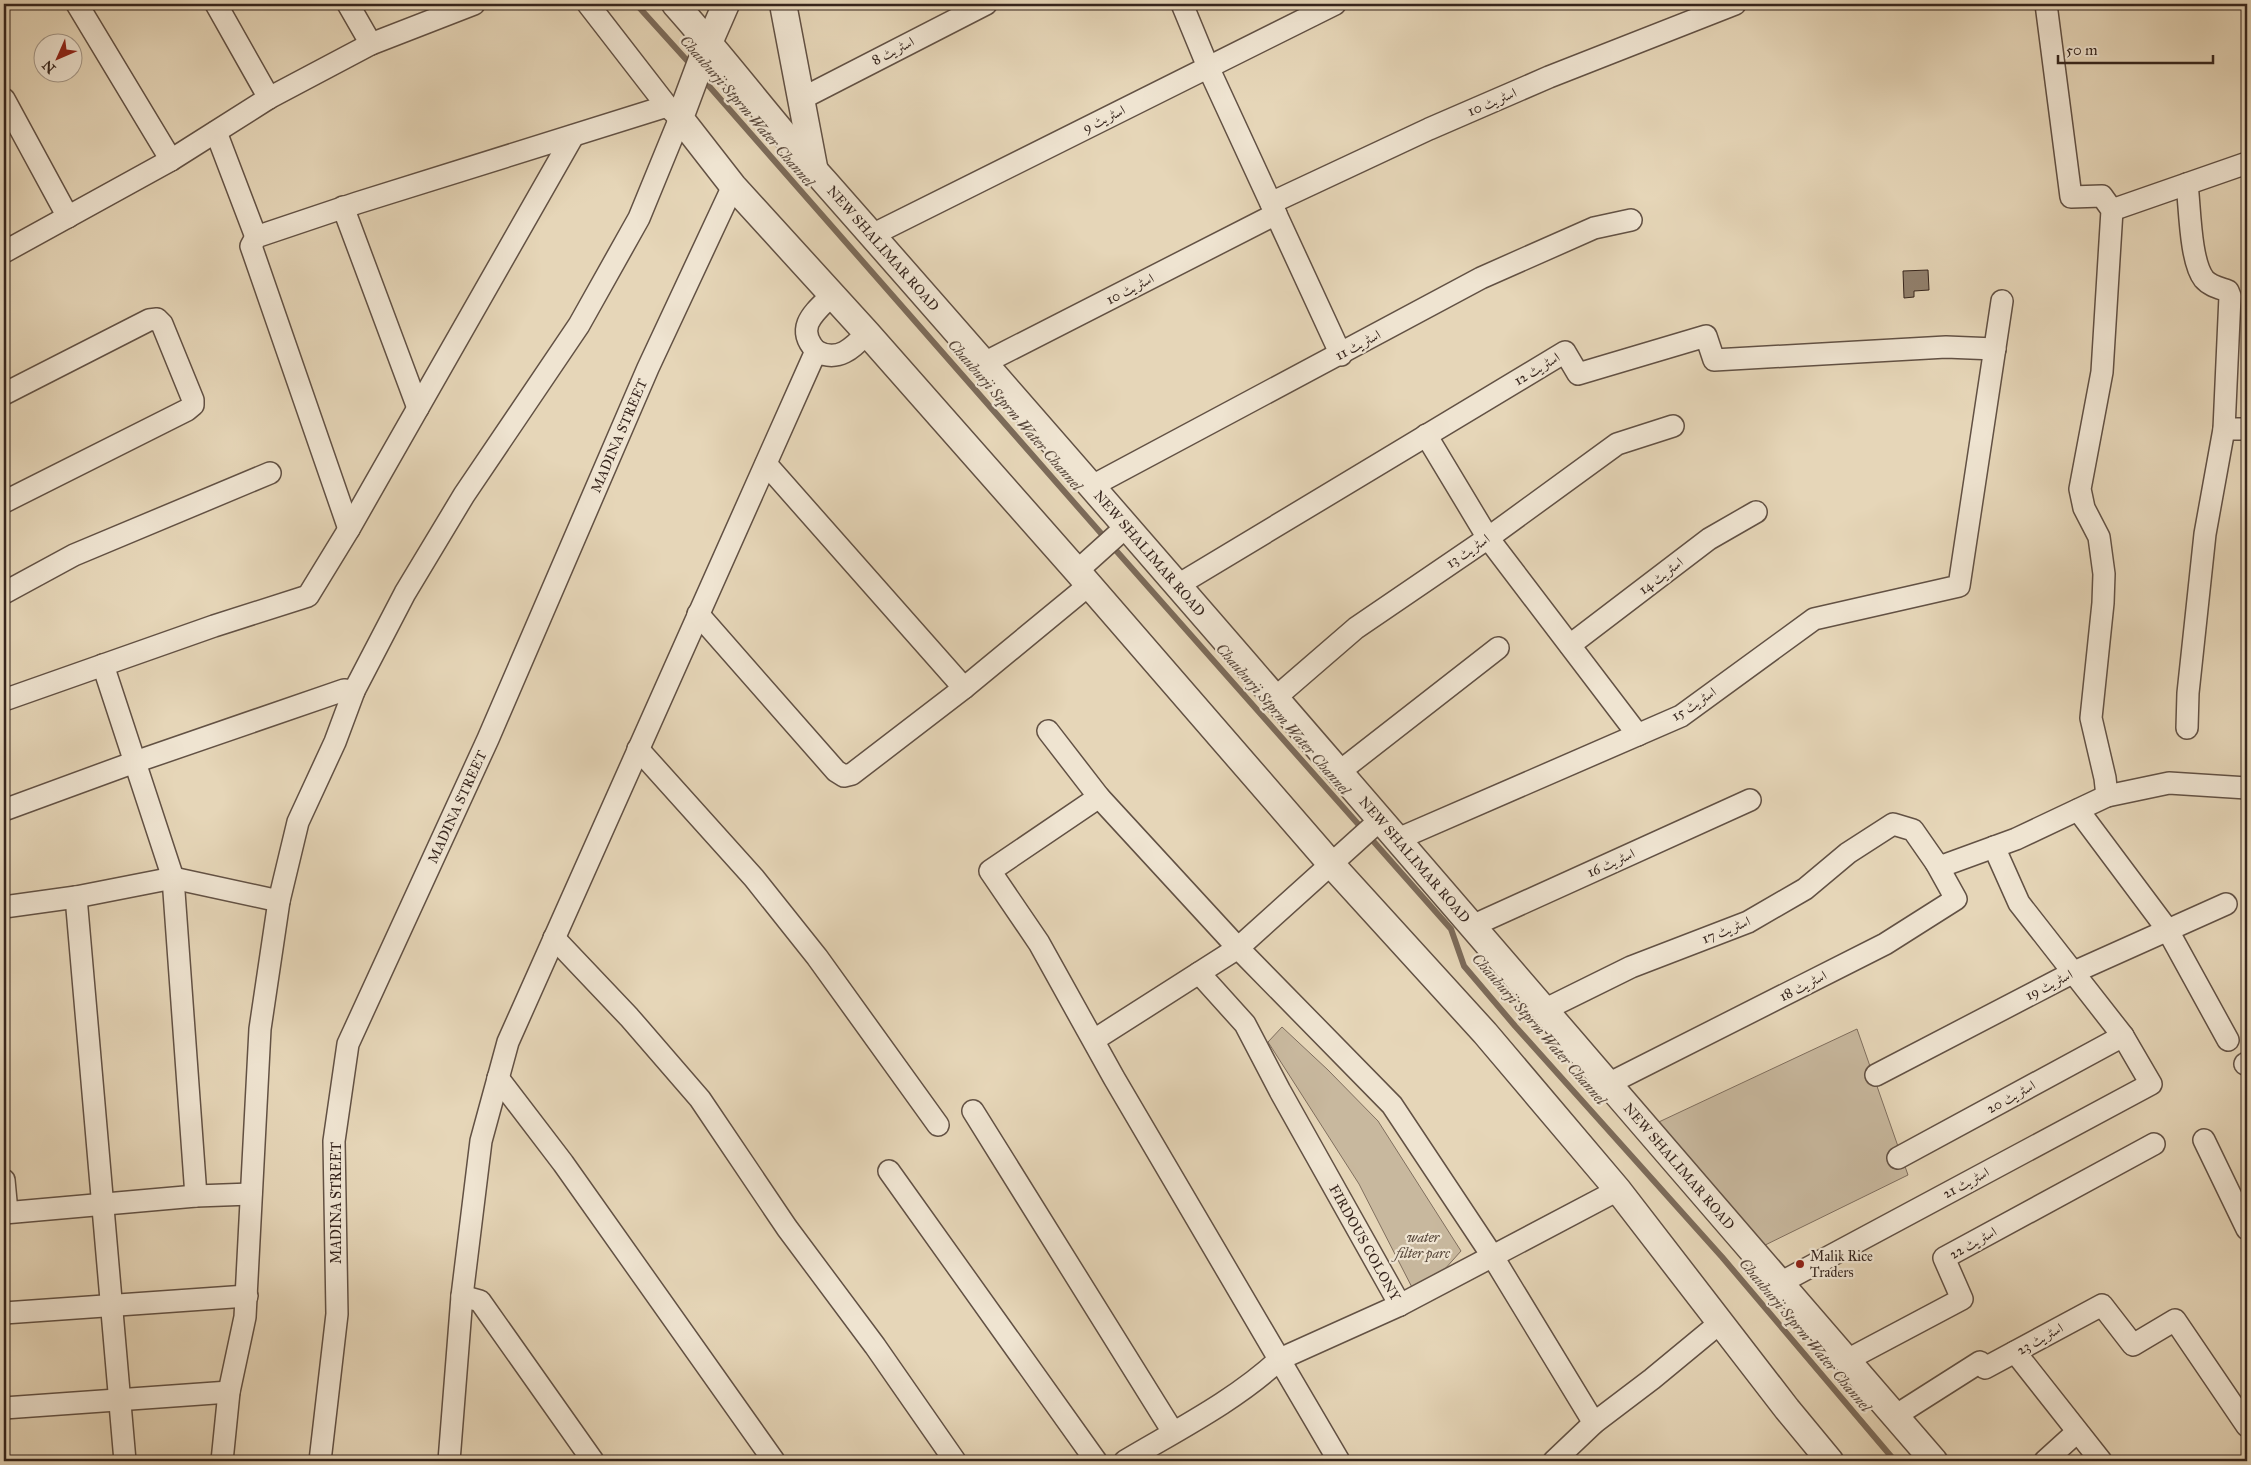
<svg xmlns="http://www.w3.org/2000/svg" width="2251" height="1465" viewBox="0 0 2251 1465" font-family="'IM FELL Great Primer',Amiri,serif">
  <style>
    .green { fill: #c8b89e; stroke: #7f6e5e }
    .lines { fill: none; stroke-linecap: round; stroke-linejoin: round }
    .stream { stroke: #7c6b5a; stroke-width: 6 }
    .building { fill: #92816e; stroke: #36251d }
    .minor-casing { stroke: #625144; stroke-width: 24 }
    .tertiary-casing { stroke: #625144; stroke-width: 29 }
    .minor { stroke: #efe4d1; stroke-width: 21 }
    .tertiary { stroke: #efe4d1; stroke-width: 26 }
    .poi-dot { fill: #8f2418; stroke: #efe4d1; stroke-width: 2 }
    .labels { text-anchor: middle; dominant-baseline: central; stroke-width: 4.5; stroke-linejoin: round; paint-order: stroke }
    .street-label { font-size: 14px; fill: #36251d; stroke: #efe4d1 }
    .park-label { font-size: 14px; font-style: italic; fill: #5a4a3d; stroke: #efe4d1 }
    .poi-label { font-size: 14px; fill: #36251d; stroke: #efe4d1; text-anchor: start }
    .water-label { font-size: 15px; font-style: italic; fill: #59483c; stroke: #efe4d1 }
  </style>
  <rect width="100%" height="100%" fill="#e6d6b8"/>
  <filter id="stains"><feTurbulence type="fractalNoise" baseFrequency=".004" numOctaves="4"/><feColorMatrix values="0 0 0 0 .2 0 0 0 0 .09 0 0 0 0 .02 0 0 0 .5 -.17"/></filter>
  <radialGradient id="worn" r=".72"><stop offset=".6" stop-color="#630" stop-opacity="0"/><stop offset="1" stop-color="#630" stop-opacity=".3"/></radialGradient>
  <!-- green -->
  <g class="green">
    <path d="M1282,1027L1328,1070L1378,1121L1461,1251L1418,1299L1359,1184L1268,1042Z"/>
    <path d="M1857,1029L1908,1175L1753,1251L1646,1128Z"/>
  </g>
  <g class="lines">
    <!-- stream -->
    <g class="stream">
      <path d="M636,4L692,66"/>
      <path d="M701,77L1120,555L1451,929L1464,966L1515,1026L1722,1257L1895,1461"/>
    </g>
  </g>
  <!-- building -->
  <path class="building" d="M1928,270L1929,290L1914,291V297L1904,298L1903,271Z"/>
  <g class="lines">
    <!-- minor casing -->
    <g class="minor-casing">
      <g id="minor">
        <path d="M77,4L171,160"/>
        <path d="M216,4L269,98"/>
        <path d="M348,4L371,44"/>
        <path d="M1182,4L1208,67L1341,355"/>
        <path d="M2046,4L2071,197L2102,196L2112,210L2102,372L2080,489L2084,508L2099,537L2104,574L2103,603L2091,718L2105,778L2107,796"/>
        <path d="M4,99L68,217"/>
        <path d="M801,99L986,4"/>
        <path d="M216,132L256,237"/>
        <path d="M1271,203L1429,129L1549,77L1735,4"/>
        <path d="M343,207L418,408"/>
        <path d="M2112,210L2247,163"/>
        <path d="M872,235L1335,4"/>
        <path d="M4,252L171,160L269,98L371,44L474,4"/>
        <path d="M816,351C794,327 815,312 832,295"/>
        <path d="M984,363L1276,214"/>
        <path d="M4,394L149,320L157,319L162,324L193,400V405L187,410L4,502"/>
        <path d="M2224,429H2247"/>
        <path d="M1426,435L1488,538L1638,735"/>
        <path d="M766,464L964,688"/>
        <path d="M1092,486L1481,278L1594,228L1631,220"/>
        <path d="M349,529L251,246L256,237L357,203L667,106"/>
        <path d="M1077,571L1127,526"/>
        <path d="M1178,585L1565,352L1578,374L1706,336L1714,360L1946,347L1995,349"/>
        <path d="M4,593L74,555L270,473"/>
        <path d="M698,614L836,771L844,776L852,774L964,688L1089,585"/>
        <path d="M1570,645L1709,539L1756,512"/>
        <path d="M103,665L173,878L196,1196"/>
        <path d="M1275,698L1356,628L1488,538L1617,444L1673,426"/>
        <path d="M4,700L214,626L308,596L349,529L573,136"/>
        <path d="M2187,728L2188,693L2205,534L2224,429L2230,296L2228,291C2220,288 2210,286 2204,279C2190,261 2190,208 2187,184"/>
        <path d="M1048,731L1099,797L1238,948L1392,1105L1493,1257L1594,1423"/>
        <path d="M638,749L754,878L817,957L938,1125"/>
        <path d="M1339,772L1498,648"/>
        <path d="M1099,797L990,871L1039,943L1114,1078L1339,1461"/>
        <path d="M4,810L135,762L344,690L354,691"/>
        <path d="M2078,810L2167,929L2228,1040"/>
        <path d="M1398,839L1681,716L1814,619L1959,586L2002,301"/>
        <path d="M1936,863L1942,866L2016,839L2107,796L2169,783L2247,788"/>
        <path d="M76,897L125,1461"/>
        <path d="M4,907L76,897L173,878L279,901"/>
        <path d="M1472,926L1750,800"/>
        <path d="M554,938L629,1017L700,1099L787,1228L875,1346L955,1461"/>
        <path id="s1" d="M1199,973L1245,1024L1280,1091L1400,1305"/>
        <path d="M1544,1010L1631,967L1748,922L1805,889L1848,853L1893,824L1913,830L1936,863L1956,899L1885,944L1608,1084"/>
        <path d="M1094,1040L1238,948L1380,820"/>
        <path d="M2245,1064L2247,1063"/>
        <path d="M1876,1075L2072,973L2226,904"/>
        <path d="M498,1078L563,1163L774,1461"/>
        <path d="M973,1111L1173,1432"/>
        <path d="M2204,1140L2247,1229"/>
        <path d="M1898,1158L2123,1036"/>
        <path d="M889,1171L1096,1461"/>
        <path d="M4,1180L7,1212"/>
        <path d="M4,1213L196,1196L251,1194"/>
        <path d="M1780,1283L2151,1084L2123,1036L2019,903L1994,847"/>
        <path d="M462,1296L480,1301L593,1461"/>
        <path d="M4,1313L247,1296"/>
        <path d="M2015,1352L2101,1461"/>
        <path d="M1847,1360L1962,1299L1944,1258L2154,1144"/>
        <path d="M4,1408L229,1392"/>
        <path d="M1895,1416L1980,1362L1985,1368L2102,1305L2133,1345L2175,1320L2247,1426"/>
        <path d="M222,1461L229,1392L245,1317L260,1029L279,901L298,822L335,742L354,691L405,593L464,495L579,325L639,218L680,118L667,106L588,4"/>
        <path id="s2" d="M320,1461L337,1314L334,1141L348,1044L488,739L648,368L733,186"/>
        <path d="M449,1461L462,1296L481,1141L508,1042L816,351C838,363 853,348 867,333"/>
        <path d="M1125,1461C1177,1430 1235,1401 1280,1359L1400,1305L1618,1190"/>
        <path d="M1554,1461L1594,1423L1652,1379L1721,1322"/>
        <path d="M2045,1461L2077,1432"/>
      </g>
    </g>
    <!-- tertiary casing -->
    <g class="tertiary-casing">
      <g id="tertiary">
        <path id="s3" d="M675,4C727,62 773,124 825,182C1198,605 1565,1035 1934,1461"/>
        <path d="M726,4L702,59L680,118L733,186L867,333L1077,571L1331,864L1485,1033L1618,1190L1787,1409L1830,1461"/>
        <path d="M783,4L814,167"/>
      </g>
    </g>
    <!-- minor -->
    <use href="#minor" class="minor"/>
    <!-- tertiary -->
    <use href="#tertiary" class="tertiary"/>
  </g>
  <!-- markers -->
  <circle class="poi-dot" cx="1800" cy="1264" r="5"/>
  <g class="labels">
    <!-- street labels -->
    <g class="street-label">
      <text transform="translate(893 51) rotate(-27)">اسٹریٹ 8</text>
      <text transform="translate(1492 102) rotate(-23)">اسٹریٹ 10</text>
      <text transform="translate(1104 119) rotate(-26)">اسٹریٹ 9</text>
      <text stroke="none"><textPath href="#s3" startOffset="321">NEW SHALIMAR ROAD</textPath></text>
      <text transform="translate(1130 289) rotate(-27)">اسٹریٹ 10</text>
      <text transform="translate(1358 345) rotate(-28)">اسٹریٹ 11</text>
      <text transform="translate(1537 369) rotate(-31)">اسٹریٹ 12</text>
      <text stroke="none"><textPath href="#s2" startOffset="1085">MADINA STREET</textPath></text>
      <text transform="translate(1468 551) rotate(-34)">اسٹریٹ 13</text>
      <text stroke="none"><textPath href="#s3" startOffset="726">NEW SHALIMAR ROAD</textPath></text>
      <text transform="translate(1661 576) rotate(-37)">اسٹریٹ 14</text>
      <text transform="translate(1694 704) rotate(-33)">اسٹریٹ 15</text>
      <text stroke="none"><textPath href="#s2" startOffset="680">MADINA STREET</textPath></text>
      <text stroke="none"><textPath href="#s3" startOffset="1131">NEW SHALIMAR ROAD</textPath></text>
      <text transform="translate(1611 863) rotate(-24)">اسٹریٹ 16</text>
      <text transform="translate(1726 930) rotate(-22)">اسٹریٹ 17</text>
      <text transform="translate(2049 985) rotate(-27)">اسٹریٹ 19</text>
      <text transform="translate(1803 986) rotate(-27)">اسٹریٹ 18</text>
      <text transform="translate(2011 1097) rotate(-29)">اسٹریٹ 20</text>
      <text stroke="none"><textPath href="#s3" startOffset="1536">NEW SHALIMAR ROAD</textPath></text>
      <text transform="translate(1966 1183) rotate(-28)">اسٹریٹ 21</text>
      <text transform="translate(336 1203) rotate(-90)">MADINA STREET</text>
      <text stroke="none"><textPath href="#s1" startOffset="318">FIRDOUS COLONY</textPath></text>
      <text transform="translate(1973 1243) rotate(-29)">اسٹریٹ 22</text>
      <text transform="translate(2040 1339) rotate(-29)">اسٹریٹ 23</text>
    </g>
    <!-- park labels -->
    <g class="park-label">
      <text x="1423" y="1237">water<tspan x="1423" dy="16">filter parc</tspan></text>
    </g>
    <!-- poi labels -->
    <g class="poi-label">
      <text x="1810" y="1256">Malik Rice<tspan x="1810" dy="16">Traders</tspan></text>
    </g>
    <!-- water labels -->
    <g class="water-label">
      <text transform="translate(747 111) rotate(49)">Chauburji Stprm Water Channel</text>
      <text transform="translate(1015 415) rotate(49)">Chauburji Stprm Water Channel</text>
      <text transform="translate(1283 719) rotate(49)">Chauburji Stprm Water Channel</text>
      <text transform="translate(1539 1029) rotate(49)">Chauburji Stprm Water Channel</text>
      <text transform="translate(1805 1335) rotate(50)">Chauburji Stprm Water Channel</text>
    </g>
  </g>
  <!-- margin -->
  <rect width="2251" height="1465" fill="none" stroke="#e6d6b8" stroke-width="20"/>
  <rect x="5" y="5" width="2241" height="1455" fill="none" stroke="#36251d" stroke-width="2.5"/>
  <rect x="10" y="10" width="2231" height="1445" fill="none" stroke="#36251d"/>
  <!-- north arrow -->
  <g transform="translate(58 58) rotate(225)"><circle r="24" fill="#efe4d1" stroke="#a59889"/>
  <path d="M0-4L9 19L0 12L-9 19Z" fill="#8f2418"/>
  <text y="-8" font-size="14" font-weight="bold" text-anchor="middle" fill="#36251d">N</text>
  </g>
  <!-- scale -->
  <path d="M2058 55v8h155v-8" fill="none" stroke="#36251d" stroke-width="2.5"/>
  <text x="2066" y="55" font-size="15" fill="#36251d" stroke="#efe4d1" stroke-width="4" paint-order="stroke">50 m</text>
  <rect width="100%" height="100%" filter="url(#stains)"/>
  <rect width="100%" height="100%" fill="url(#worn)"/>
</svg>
